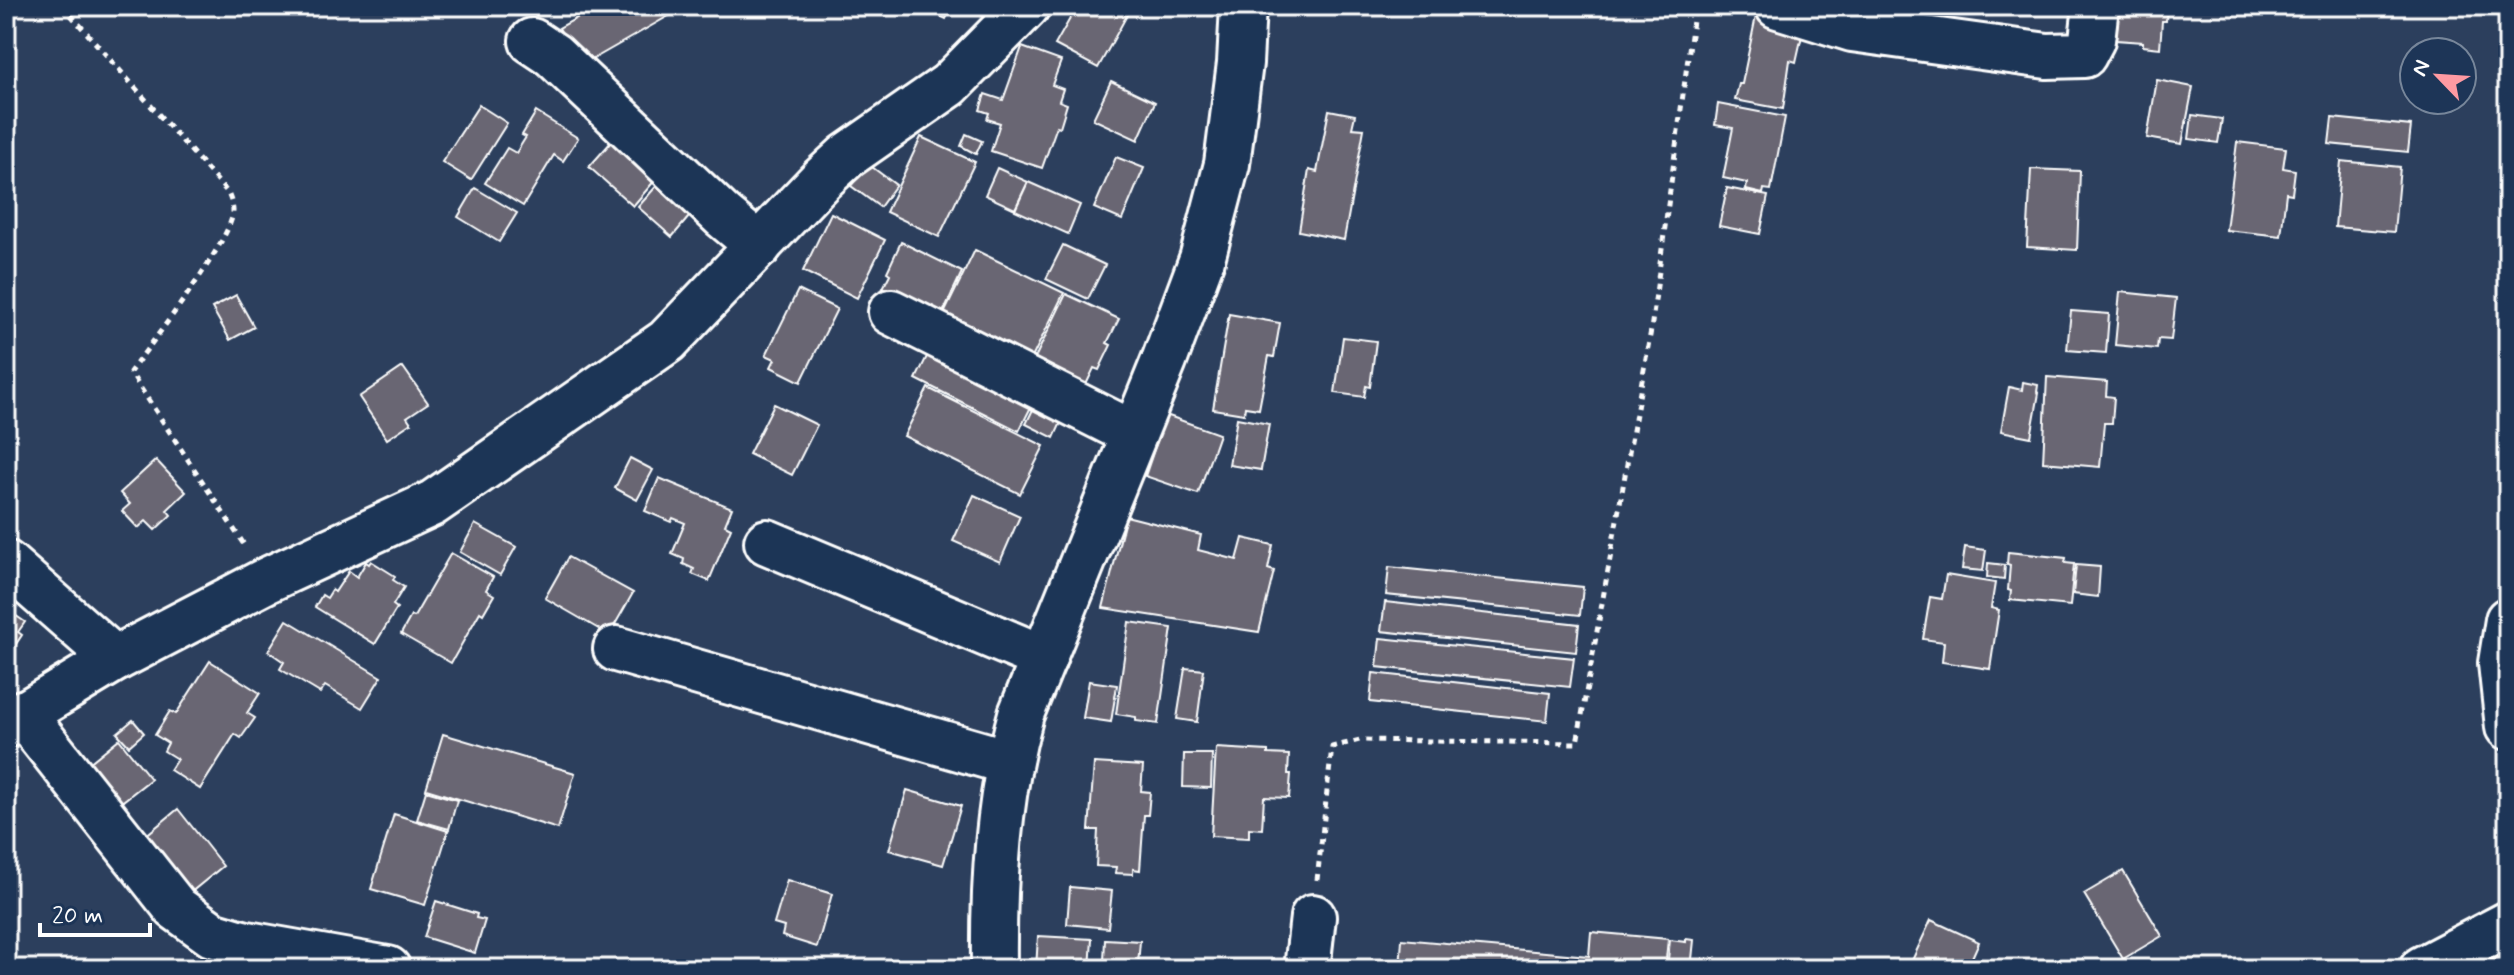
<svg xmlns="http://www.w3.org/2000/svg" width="2514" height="975" viewBox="0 0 2514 975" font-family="Mynerve,sans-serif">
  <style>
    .building { fill: #696673; stroke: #fff; stroke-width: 2 }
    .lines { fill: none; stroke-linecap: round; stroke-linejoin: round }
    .minor-casing { stroke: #fff; stroke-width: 50 }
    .path { stroke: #fff; stroke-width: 5; stroke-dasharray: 6 6; stroke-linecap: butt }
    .minor { stroke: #1d3557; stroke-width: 44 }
  </style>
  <rect width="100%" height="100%" fill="#2c3f5d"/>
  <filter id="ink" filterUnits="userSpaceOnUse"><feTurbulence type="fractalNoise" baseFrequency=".0125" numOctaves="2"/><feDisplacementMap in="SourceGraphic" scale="16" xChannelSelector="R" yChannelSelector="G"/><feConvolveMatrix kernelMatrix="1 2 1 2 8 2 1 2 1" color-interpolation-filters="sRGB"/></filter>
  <g filter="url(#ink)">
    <!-- building -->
    <g class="building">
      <path d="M589,6H686L581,66L559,28L591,10Z"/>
      <path d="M919,6H952L946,19Z"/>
      <path d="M1071,6H1132L1098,68L1055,45L1076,8Z"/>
      <path d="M2112,6H2167L2166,21H2162L2160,48L2143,46V42L2116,40L2118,18H2112Z"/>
      <path d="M1756,16L1803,31L1796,62L1790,60L1783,109L1735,100L1739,84H1742Z"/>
      <path d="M1022,47L1061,61L1052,85L1063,89L1059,101L1067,104L1060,127L1057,126L1042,168L991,151L1000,123L987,119L989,113L980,110L985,94L1003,100Z"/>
      <path d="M2157,80L2193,87L2182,144L2147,138Z"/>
      <path d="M1111,81L1155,102L1138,140L1093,119Z"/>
      <path d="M1718,104L1785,117L1771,190L1764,189L1763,194L1746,190L1747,183L1723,178L1733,128L1715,125Z"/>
      <path d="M479,105L507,123L471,180L442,162Z"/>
      <path d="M1329,110L1355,115L1352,128L1364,129L1344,240L1299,231L1309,170L1317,172Z"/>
      <path d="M536,112L578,138L563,161L554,155L523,206L485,183L507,148L516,153L526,137L522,135Z"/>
      <path d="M2192,115L2222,119L2218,143L2189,139Z"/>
      <path d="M2332,118L2411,126L2408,152L2329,144Z"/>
      <path d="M966,134L982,141L976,154L961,146Z"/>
      <path d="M921,137L975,162L939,237L886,212Z"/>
      <path d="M612,141L656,179L633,206L589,167Z"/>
      <path d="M2237,142L2286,148L2283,168L2295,170L2292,194L2286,193L2281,236L2226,230Z"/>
      <path d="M1116,157L1144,168L1122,220L1094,208Z"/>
      <path d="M2341,161L2400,167L2394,232L2335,227Z"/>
      <path d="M868,164L896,185L880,207L851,186Z"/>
      <path d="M997,168L1028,182L1015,209L985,195Z"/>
      <path d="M2031,169L2080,171L2077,250L2027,247Z"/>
      <path d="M660,182L694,211L672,237L638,207Z"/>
      <path d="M1028,182L1080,205L1068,234L1015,210Z"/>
      <path d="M475,188L517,213L499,242L458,217Z"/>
      <path d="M1727,188L1768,196L1760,234L1719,226Z"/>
      <path d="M831,213L885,240L857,298L803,271Z"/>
      <path d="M901,242L962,272L940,319L882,290L890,274L887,272Z"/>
      <path d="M1063,245L1105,265L1088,299L1046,279Z"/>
      <path d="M975,250L1064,293L1029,364L940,322Z"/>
      <path d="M798,290L837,309L801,382L771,367L775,359L766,355Z"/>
      <path d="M2120,292L2176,298L2171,340L2158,339L2157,349L2115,345Z"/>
      <path d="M1066,294L1119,319L1107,343L1111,345L1099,370L1094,368L1083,391L1031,366Z"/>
      <path d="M236,295L254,327L230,340L212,308Z"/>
      <path d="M2071,311L2109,314L2106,353L2067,350Z"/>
      <path d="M1229,314L1280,323L1274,357L1269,356L1259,409L1245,407L1244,414L1213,409Z"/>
      <path d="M1343,337L1376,341L1370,387L1366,386L1364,397L1335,393Z"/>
      <path d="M933,344L1037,395L1019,431L916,379Z"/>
      <path d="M403,367L428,403L407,417L411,423L387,439L359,397Z"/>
      <path d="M2047,377L2107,382L2106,396L2114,397L2112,423H2104L2100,467L2043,462Z"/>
      <path d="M2023,382L2038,385L2037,392L2039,393L2031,437L2001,431L2009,387L2022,390Z"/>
      <path d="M928,388L1044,446L1020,494L904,436Z"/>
      <path d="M1037,401L1065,414L1054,438L1026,424Z"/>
      <path d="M774,404L817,425L792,475L749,454Z"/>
      <path d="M1166,415L1219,434L1198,494L1145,476Z"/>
      <path d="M1237,418L1269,424L1261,470L1229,465Z"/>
      <path d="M630,458L653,470L637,500L615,488Z"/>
      <path d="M156,460L186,492L167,510L171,515L155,530L146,521L138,528L122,511L130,504L120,493Z"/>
      <path d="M659,478L732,508L725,525L731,528L709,581L692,574L694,569L683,564L684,559L672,554L685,523L673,518L671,522L645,511Z"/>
      <path d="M974,495L1020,516L1000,562L953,541Z"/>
      <path d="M1126,516L1201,535L1198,550L1237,560L1243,538L1273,545L1268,569L1274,571L1259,632L1103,608Z"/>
      <path d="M475,524L516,547L500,575L460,552Z"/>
      <path d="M1965,547L1986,550L1983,571L1962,569Z"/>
      <path d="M2008,552L2066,558L2065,563L2074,564L2070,606L2010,600L2011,591L2008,590L2010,565L2007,564Z"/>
      <path d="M451,553L493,577L486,590L494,595L483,614L480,612L451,663L401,634L411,616L414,617Z"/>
      <path d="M568,557L633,593L609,635L545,598Z"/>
      <path d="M371,561L395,576L393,580L404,587L393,605L397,608L375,644L315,607L322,595L327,598L332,590L335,592L349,571L357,577L366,562L369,564Z"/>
      <path d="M1988,563L2005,565L2004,579L1987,577Z"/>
      <path d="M2076,565L2100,567L2098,597L2073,594Z"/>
      <path d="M1389,567L1583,587L1580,615L1386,595Z"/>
      <path d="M1946,575L1995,583L1991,608L1999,610L1990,669L1942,662L1944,642L1923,639L1930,597L1942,599Z"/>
      <path d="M1385,602L1579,624L1576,652L1381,631Z"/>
      <path d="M6,609L25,622L18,632L22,635L10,653L6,650Z"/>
      <path d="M287,620L381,677L362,708L325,686L320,693L280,669L284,662L268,651Z"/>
      <path d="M1129,622L1172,628L1158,724L1136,721V717L1116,714Z"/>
      <path d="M1380,638L1574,658L1570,687L1377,667Z"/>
      <path d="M210,661L260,693L247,713L255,718L241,738L235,734L200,789L170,770L177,759L164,751L168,743L155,735L170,711L176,714Z"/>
      <path d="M1185,668L1204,670L1197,722L1177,719Z"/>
      <path d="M1373,673L1550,693L1547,721L1370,702Z"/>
      <path d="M1089,681L1117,685L1111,722L1083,718Z"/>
      <path d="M133,720L144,733L129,746L117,733Z"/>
      <path d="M443,734L575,773L558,829L426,789Z"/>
      <path d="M119,739L151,779L119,804L88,764Z"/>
      <path d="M1216,748L1268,751V754L1289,755L1288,774H1291L1289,798L1264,797L1262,829L1249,828V838L1211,836Z"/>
      <path d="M1184,754H1212L1211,788L1183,787Z"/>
      <path d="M1094,763L1143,766L1141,791L1150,792L1148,815H1144L1140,870L1133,869V874L1115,873L1116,867L1096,866L1098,830H1089Z"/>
      <path d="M907,790L961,806L943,865L889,850Z"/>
      <path d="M426,791L457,800L449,829L417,820Z"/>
      <path d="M178,809L223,866L190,893L144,837Z"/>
      <path d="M394,814L448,831L425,905L371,889Z"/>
      <path d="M2123,871L2162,936L2123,959L2084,894Z"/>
      <path d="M787,880L832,894L817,947L782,936L784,927L774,924Z"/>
      <path d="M1070,887L1112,891L1108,928L1067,924Z"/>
      <path d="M436,901L477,914L476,918L485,920L475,953L424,937Z"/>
      <path d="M1931,920L1979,942L1967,969H1908Z"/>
      <path d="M1591,932L1668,939L1665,969H1400L1402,939L1589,956Z"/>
      <path d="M1038,936L1092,939L1090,969H1036Z"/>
      <path d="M1105,939L1140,941L1138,965L1104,962Z"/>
      <path d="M1686,939L1694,940L1691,969H1667L1670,940L1686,942Z"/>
      <path d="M1693,963L1760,969H1692Z"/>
    </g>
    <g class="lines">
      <!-- minor casing -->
      <g class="minor-casing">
        <g id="minor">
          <path d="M1778,6L1852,29L2047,56L2084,55L2092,40L2096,6"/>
          <path d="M532,41L553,55L723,216L759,246"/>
          <path d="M891,312L1134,434"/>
          <path d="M767,542L1044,658"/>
          <path d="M6,563L115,659"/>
          <path d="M2508,620L2501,663L2508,727"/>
          <path d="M616,649L1008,762"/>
          <path d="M22,713L176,908L212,934L242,943L388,969"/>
          <path d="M6,725L115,659L267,580L433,503L667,341L822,179L847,156L949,85L1027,6"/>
          <path d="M994,969C993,882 998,798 1021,714L1164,361L1202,259L1227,164L1240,63L1243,6"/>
          <path d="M1307,969L1313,917"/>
          <path d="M2422,969L2508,924"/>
        </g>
      </g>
      <!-- path -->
      <g class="path">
        <path d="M63,6L228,193C230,198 233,205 233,211C233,239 150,345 130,372L245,546"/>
        <path d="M1317,880L1332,747L1360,740L1577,743L1651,330L1695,6"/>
      </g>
      <!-- minor -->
      <use href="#minor" class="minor"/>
    </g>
  </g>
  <!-- margin -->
  <rect width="2514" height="975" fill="none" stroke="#1d3557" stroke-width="32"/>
  <rect x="16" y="16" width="2482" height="943" fill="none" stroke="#fff" stroke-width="3" filter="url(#ink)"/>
  <!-- north arrow -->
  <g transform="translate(2438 76) rotate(295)"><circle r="38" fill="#1d3557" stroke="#77869a" stroke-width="2"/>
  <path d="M0-6L14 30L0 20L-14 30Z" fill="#ff9aa2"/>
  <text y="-12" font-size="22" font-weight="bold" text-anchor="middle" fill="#ffffff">N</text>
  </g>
  <!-- scale -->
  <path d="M40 923v12h110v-12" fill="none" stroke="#ffffff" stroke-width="4"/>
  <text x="52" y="923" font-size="24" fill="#ffffff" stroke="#1d3557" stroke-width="6" paint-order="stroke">20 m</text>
</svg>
